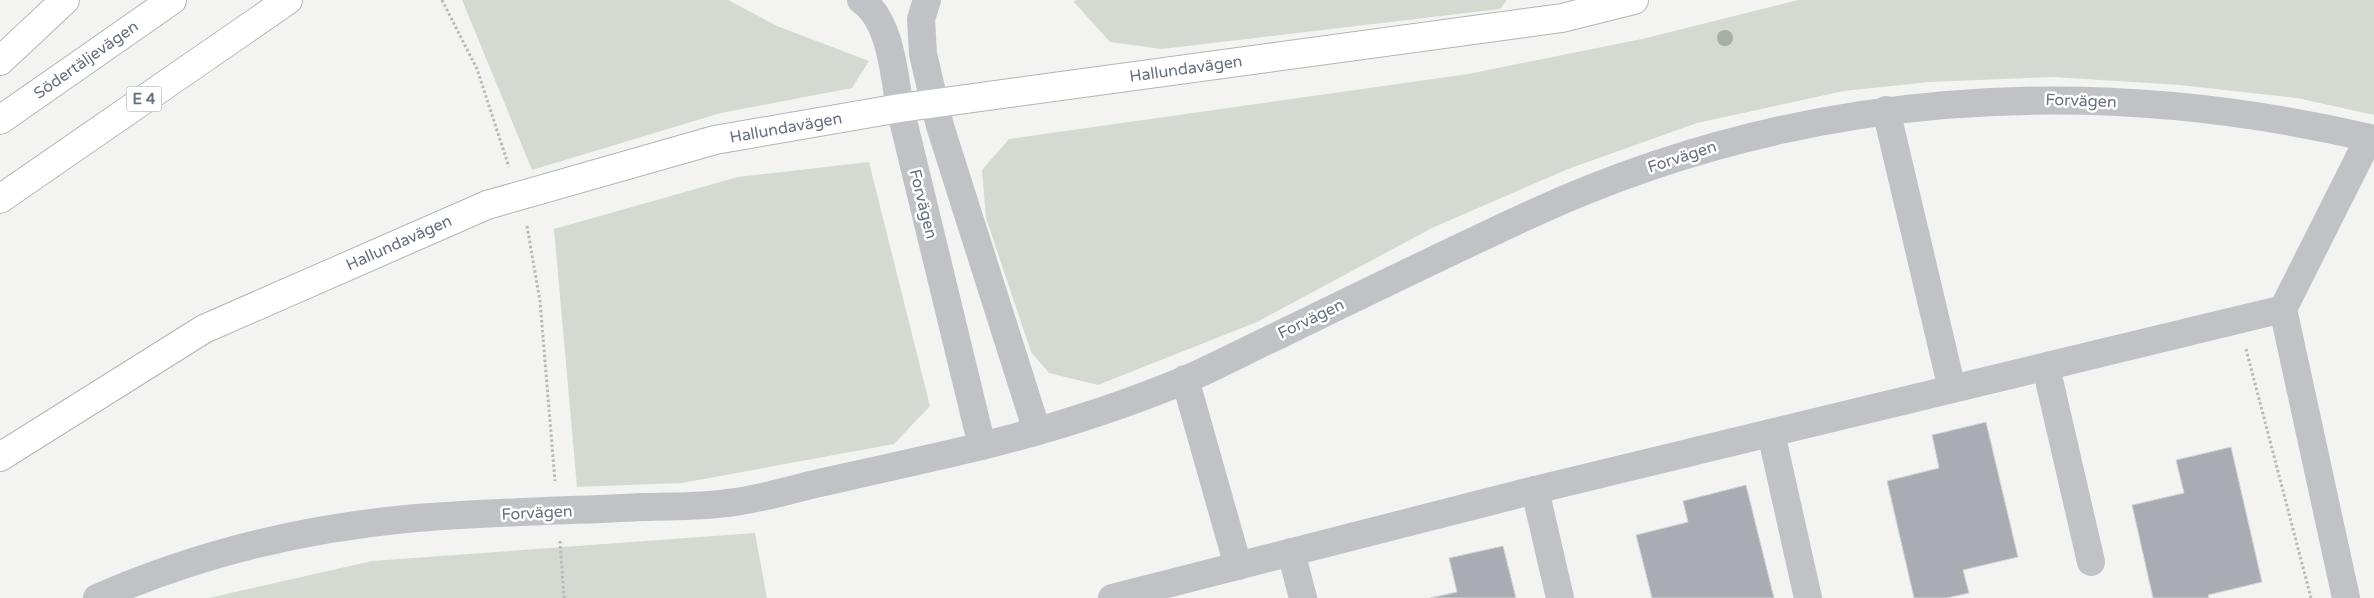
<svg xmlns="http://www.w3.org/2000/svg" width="2374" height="598" viewBox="0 0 2374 598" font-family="'Varela Round',sans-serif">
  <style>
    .green { fill: #d4dad2 }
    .building { fill: #a9adb3; stroke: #d5d5d3 }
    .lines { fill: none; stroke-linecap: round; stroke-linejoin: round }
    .major-casing { stroke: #b1b4b8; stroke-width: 30 }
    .highway-casing { stroke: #b2b5b8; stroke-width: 30 }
    .path { stroke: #b7b9bc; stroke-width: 3; stroke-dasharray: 2.5 2.5; stroke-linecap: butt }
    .minor { stroke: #c0c2c5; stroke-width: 28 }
    .major { stroke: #fff; stroke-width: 28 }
    .highway { stroke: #fff; stroke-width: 28 }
    .tree { fill: #a5afa3 }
    .labels { text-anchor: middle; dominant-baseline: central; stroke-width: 5; stroke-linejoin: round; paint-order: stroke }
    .shield { fill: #fff; stroke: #949ba5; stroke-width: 1 }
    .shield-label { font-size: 15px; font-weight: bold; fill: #66707e }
    .street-label { font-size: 16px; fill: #66707e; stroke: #fff }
  </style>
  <rect width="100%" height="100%" fill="#f3f4f1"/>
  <!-- green -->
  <g class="green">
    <path d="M462,0H728L777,26L869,61L852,88L721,113L532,170Z"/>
    <path d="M1077,0H1507L1500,9L1162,49L1110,42L1073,1Z"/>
    <path d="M1798,0H2374V115L2297,98L2180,85L2053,77L1929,82L1844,91L1697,123L1568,169L1432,228L1257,322L1098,385L1049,373L1031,352L986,218L982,170L1009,139L1468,74L1642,39Z"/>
    <path d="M869,162L930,406L894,444L682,483L577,487L554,229L738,177Z"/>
    <path d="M755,533L767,598H209L372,561Z"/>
  </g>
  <!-- building -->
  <g class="building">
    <path d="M1986,422L2018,557L1963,570L1969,593L1947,598H1914L1887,481L1939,468L1932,435Z"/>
    <path d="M2231,447L2262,582L2208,595L2209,598H2153L2132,505L2184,493L2176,460Z"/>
    <path d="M1746,485L1774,598H1652L1636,535L1688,522L1683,501Z"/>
    <path d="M1503,546L1516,598H1430L1457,592L1449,558Z"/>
  </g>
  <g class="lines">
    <!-- major casing -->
    <g class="major-casing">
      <path id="major" d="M0,457L204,329L487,205L715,140L900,108L1562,18L1634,0"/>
    </g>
    <!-- highway casing -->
    <g class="highway-casing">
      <g id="highway">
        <path d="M0,61L65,0"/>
        <path d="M0,120L172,0"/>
        <path d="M0,199L288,0"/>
      </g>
    </g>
    <!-- path -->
    <g class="path">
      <path d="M442,0L477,69L509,167"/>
      <path d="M527,226L540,301L555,481"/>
      <path d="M2246,349L2311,598"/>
      <path d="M560,541L564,598"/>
    </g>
    <!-- minor -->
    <g class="minor">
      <path d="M861,0C891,20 894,75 900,108L982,446"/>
      <path d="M927,0L921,19L923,54L940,126L1037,431"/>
      <path d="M1886,110L1952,389"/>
      <path d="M2046,367L2091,562"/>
      <path d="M1185,379L1238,566"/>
      <path d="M1771,433L1808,598"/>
      <path d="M1535,490L1560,598"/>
      <path d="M1291,552L1303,598"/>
      <path d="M97,598C195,555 300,529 406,519C485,512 565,511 644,507C671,506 699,507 727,503C758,500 789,490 819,483C873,471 928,459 982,446C1050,429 1120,407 1185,380C1217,366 1249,349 1281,334C1363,294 1445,254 1527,216C1796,91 2087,71 2374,139"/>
      <path d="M1112,598L1535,490L2283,309"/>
      <path d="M2346,598L2283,309L2369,138"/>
    </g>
    <!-- major -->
    <use href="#major" class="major"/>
    <!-- highway -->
    <use href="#highway" class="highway"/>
  </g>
  <!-- trees -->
  <circle class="tree" cx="1725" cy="38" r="8"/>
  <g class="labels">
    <!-- shield labels -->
    <rect class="shield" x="126.5" y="86.5" width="35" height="25" rx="4"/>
    <g class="shield-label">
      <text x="144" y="99">E 4</text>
    </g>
    <!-- street labels -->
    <g class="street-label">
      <text transform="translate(86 60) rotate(-35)">Södertäljevägen</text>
      <text transform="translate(1186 69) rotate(-8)">Hallundavägen</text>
      <text transform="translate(2081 101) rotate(2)">Forvägen</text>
      <text transform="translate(786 128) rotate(-10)">Hallundavägen</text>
      <text transform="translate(1682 157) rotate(-18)">Forvägen</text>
      <text transform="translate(923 204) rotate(76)">Forvägen</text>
      <text transform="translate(399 243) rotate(-24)">Hallundavägen</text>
      <text transform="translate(1311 319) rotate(-26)">Forvägen</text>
      <text transform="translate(537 513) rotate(-3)">Forvägen</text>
    </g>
  </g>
</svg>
